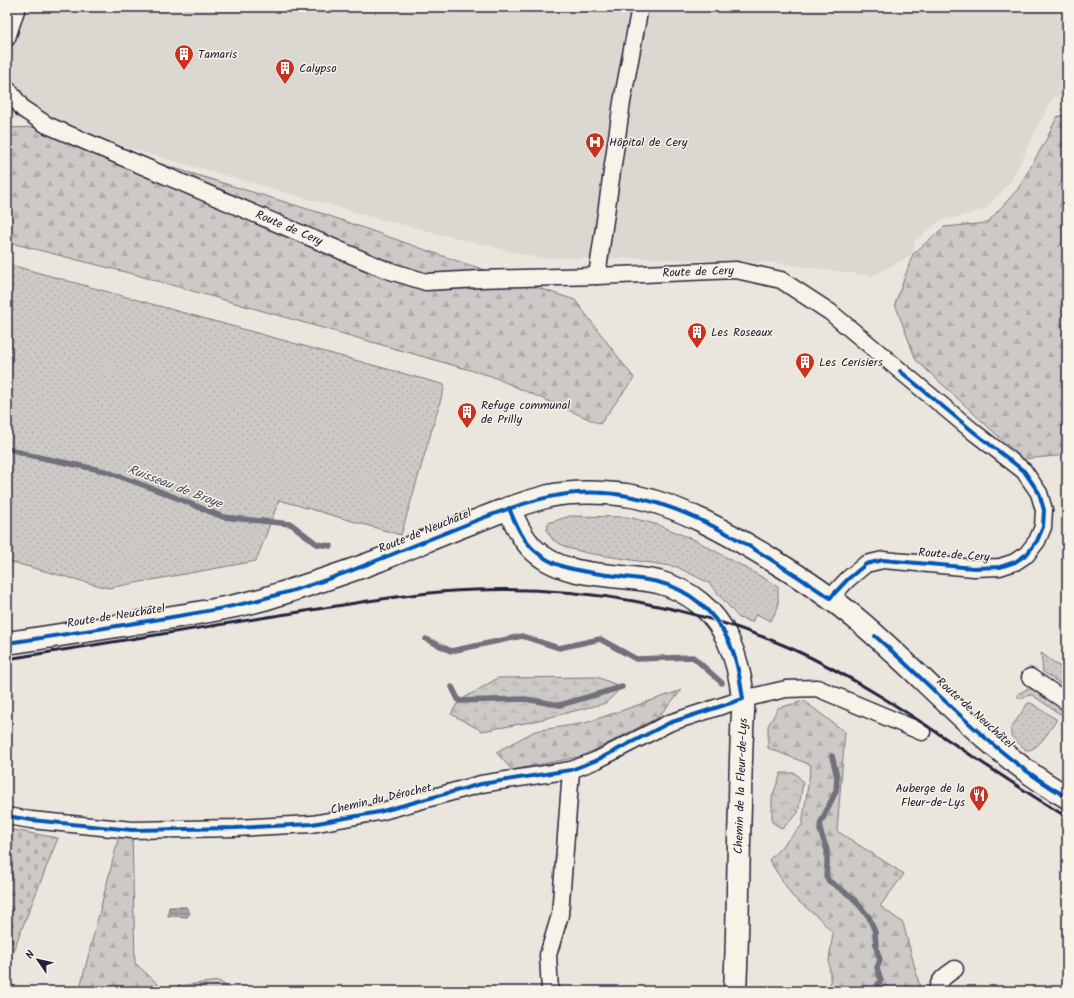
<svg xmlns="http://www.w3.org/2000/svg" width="1074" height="998" viewBox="0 0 1074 998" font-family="Kalam,sans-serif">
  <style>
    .built { fill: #dbd8d2 }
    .grass { fill: url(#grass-dots); stroke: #787680 }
    .forest { fill: url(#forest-firs); stroke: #787680 }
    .wetland { fill: url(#wetland-marsh); stroke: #787680 }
    .cemetery { fill: url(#cemetery-stones); stroke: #787680 }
    .water { fill: url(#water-rules); stroke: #716f7b }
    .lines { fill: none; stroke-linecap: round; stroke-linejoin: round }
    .stream { stroke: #716f7b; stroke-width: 5.5 }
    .street-casing { stroke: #22223b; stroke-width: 19 }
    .secondary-casing { stroke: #22223b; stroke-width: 25 }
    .primary-casing { stroke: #22223b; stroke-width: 25 }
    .street { stroke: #f7f3e8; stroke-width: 16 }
    .secondary { stroke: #f7f3e8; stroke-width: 22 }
    .primary { stroke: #f7f3e8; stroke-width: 22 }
    .rail { stroke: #22223b; stroke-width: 3 }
    .cycleway-casing { stroke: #f7f3e8; stroke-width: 6 }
    .cycleway { stroke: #0057b8; stroke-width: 4 }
    .labels { text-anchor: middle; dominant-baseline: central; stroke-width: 3; stroke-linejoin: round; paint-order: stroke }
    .poi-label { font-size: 12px; fill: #22223b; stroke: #f7f3e8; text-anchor: start }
    .street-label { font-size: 12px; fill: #22223b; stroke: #f7f3e8 }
    .water-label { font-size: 13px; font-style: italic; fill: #504f60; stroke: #f7f3e8 }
  </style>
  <defs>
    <pattern id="grass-dots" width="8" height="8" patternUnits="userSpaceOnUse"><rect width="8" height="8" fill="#cdc9c6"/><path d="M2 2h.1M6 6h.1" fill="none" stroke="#b0acab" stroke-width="1.8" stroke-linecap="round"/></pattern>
    <pattern id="forest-firs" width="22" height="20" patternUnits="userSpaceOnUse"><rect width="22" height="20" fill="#cdc9c6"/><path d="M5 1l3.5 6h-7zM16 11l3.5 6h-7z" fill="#b0acab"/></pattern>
    <pattern id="wetland-marsh" width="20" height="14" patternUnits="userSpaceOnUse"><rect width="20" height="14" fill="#cdc9c6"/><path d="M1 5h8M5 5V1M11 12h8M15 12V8" fill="none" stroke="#b0acab"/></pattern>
    <pattern id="cemetery-stones" width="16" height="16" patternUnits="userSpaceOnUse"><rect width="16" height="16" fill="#cdc9c6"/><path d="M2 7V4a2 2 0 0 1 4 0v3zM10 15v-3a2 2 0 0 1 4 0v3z" fill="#b0acab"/></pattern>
    <pattern id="water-rules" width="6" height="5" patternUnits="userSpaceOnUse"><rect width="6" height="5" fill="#a6a3a6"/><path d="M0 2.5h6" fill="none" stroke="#878488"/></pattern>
  </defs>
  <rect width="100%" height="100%" fill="#eae6de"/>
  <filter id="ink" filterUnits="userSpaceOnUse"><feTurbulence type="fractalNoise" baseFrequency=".025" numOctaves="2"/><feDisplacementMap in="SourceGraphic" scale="8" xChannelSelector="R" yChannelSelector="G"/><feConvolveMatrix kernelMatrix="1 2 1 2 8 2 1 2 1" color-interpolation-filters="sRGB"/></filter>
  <g filter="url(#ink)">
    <!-- built -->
    <path class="built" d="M7,7H1067V93L1053,98L1036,130L1012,180L985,209L960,217L941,220L915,241L913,254L873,276L775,263L643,258H538L379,219L93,138L7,116Z"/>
    <!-- grass -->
    <g class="grass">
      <path d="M7,264L445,385L401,535L279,500L256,561L108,588L7,561Z"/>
      <path d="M570,516L628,517L659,525L697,541L778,586V607L771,621L756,614L752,622L739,618L709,583L677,567L587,553L568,548L553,540L547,531L548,523Z"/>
      <path d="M1041,653L1067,672V688L1043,672Z"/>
      <path d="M1027,689H1033L1066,708L1060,714L1032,695L1025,696L1020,699L1018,698V694Z"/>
      <path d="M1028,703H1031L1056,719V721C1049,730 1039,751 1026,750L1011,736V728Z"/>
    </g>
    <!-- forest -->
    <g class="forest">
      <path d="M1067,114V455L1023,459L916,360L895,304L913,254L944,227L987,223L1018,189L1046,140L1057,117Z"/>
      <path d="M40,127L324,214L440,255L575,300L634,378L600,424L491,376L133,274L7,242V128Z"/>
      <path d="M682,690L657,718L583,756L512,770L496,752L535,731L585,723Z"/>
      <path d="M804,701L845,732L837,831L904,874L880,906L903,923L921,991H831L829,961L833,933L819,918L793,897L769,860L802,825L811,765L768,748V726L778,708Z"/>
      <path d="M120,832L132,833L135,963L162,988L219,981L233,991H78L80,988Z"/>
    </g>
    <!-- wetland -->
    <g class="wetland">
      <path d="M597,677L622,687L606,703L531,722L482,731L451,714L459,701L498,678Z"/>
      <path d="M781,773H795L803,782L798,813L782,829L772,822V797Z"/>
    </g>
    <!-- cemetery -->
    <path class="cemetery" d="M7,829L58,838L7,966Z"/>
    <!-- water -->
    <path class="water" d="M169,907H186L190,913L187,917L168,916Z"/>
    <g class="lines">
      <!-- stream -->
      <g class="stream">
        <path d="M7,448L29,455L105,471L162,492L223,517L291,524L317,544L331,546"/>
        <path d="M426,639L451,651L522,636L559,648L600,639L636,659L693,657L722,683"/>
        <path d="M452,687L459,701L525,699L560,705L622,687"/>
        <path d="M832,756L837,777L836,791L821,822L820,830L827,850V864L826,876L829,881L852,897L869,917L875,932L876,947L880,960L877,968L881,980L874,991"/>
      </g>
      <!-- street casing -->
      <g class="street-casing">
        <g id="street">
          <path d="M7,38L17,7"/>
          <path d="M7,88L23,109L47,125L384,269L426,282L480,279L597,276L736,270L781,280L830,312L975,433L1024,471L1039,493L1044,510L1043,527L1037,541L1027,554L1015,562L1000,567L974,568L883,560L866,564L848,579L830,598"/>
          <path d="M597,276L622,102L640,7"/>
          <path d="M1030,677L1067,702"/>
          <path d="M7,816L31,820L132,830L235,828L312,824L379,812L481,784L571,770L597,760L669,723L743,699L786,689L817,688L922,732"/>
          <path d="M550,991L548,955L560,915L571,770"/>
          <path d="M937,991C938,980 946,975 955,969"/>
        </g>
      </g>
      <!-- secondary casing -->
      <g class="secondary-casing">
        <path id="secondary" d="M509,508C515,522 521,537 533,549C564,580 618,573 658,582C689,590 715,611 728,640C736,657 741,680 743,698C744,709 742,722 742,733C741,757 740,781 740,805C738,867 738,929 735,991"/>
      </g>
      <!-- primary casing -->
      <g class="primary-casing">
        <path id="primary" d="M7,643C56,636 105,628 154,620C191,614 228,609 264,599C302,587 340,575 377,561C412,547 446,532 481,519C503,510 526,502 549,496C574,491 601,492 626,495C674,502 730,534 772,560C802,578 832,598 859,621C928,679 987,752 1067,797"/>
      </g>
      <!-- street -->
      <use href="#street" class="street"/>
      <!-- secondary -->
      <use href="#secondary" class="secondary"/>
      <!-- primary -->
      <use href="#primary" class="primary"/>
      <!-- rail -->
      <path class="rail" d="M7,659C96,645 185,630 274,616C341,606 408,592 475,590C582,586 690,605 788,647C888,691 974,762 1067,817"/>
      <!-- cycleway casing -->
      <g class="cycleway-casing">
        <g id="cycleway">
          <path d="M875,636C938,691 994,756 1067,797"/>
          <path d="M7,643C56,636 105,628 154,620C190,614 226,609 262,599C301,589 340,576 378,560C410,547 442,534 475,521C527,501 572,485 628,496C698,508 771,559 830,598L848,579L866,564L883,560L974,568L1000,567L1015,562L1027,554L1037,541L1043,527L1044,510L1039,493L1024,471L975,433L900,371"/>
          <path d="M7,816L31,820L132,830L235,828L312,824L379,812L481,784L571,770L597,760L669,723L743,699C740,679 737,658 728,640C714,611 690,590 658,582C639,578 620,577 601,574C575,570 554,568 534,550C522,539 515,523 509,508"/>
        </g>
      </g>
      <!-- cycleway -->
      <use href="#cycleway" class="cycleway"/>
    </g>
  </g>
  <!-- icons -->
  <defs>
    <g id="building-pin" transform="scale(1)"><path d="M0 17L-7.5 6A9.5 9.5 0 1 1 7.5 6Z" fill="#c8321e" stroke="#f7f3e8"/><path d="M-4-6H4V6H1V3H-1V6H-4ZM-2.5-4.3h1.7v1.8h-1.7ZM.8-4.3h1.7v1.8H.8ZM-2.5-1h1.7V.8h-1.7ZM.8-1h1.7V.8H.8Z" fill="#fff"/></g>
    <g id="hospital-pin" transform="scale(1)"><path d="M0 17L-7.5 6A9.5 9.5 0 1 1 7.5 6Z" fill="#c8321e" stroke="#f7f3e8"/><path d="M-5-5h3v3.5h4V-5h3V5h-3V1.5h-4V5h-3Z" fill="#fff"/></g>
    <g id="restaurant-pin" transform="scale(1)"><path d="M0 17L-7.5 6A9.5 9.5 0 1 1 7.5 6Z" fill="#c8321e" stroke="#f7f3e8"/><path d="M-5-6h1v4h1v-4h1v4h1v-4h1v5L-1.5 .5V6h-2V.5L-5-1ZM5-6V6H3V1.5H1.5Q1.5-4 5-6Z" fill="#fff"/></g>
  </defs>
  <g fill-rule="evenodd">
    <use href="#building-pin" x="184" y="54"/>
    <use href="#building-pin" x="285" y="68"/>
    <use href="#hospital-pin" x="595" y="142"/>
    <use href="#building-pin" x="697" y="332"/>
    <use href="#building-pin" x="805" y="362"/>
    <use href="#building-pin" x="467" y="412"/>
    <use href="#restaurant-pin" x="979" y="795"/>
  </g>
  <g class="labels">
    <!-- poi labels -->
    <g class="poi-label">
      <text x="198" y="54">Tamaris</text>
      <text x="299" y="68">Calypso</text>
      <text x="609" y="142">Hôpital de Cery</text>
      <text x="711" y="332">Les Roseaux</text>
      <text x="819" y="362">Les Cerisiers</text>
      <text x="481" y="405">Refuge communal<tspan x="481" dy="14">de Prilly</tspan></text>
      <text x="965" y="788" text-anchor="end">Auberge de la<tspan x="965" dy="14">Fleur-de-Lys</tspan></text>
    </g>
    <!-- street labels -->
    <g class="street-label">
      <text transform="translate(289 228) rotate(23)">Route de Cery</text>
      <text transform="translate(698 272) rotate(-2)">Route de Cery</text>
      <text transform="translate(425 531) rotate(-22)">Route de Neuchâtel</text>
      <text transform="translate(954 555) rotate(4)">Route de Cery</text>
      <text transform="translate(116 616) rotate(-9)">Route de Neuchâtel</text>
      <text transform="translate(975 713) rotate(42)">Route de Neuchâtel</text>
      <text transform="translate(741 786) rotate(-88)">Chemin de la Fleur-de-Lys</text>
      <text transform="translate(381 799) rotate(-13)">Chemin du Dérochet</text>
    </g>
    <!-- water labels -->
    <g class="water-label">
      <text transform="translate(175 487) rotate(21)">Ruisseau de Broye</text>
    </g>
  </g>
  <!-- margin -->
  <rect width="1074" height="998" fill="none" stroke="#f7f3e8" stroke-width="24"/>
  <rect x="12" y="12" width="1050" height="974" fill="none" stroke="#22223b" stroke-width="1.5" filter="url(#ink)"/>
  <!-- north arrow -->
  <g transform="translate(38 960) rotate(304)" stroke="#f7f3e8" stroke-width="3" paint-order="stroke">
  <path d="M0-3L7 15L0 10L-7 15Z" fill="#22223b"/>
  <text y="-6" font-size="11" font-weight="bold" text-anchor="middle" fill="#22223b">N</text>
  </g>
</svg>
